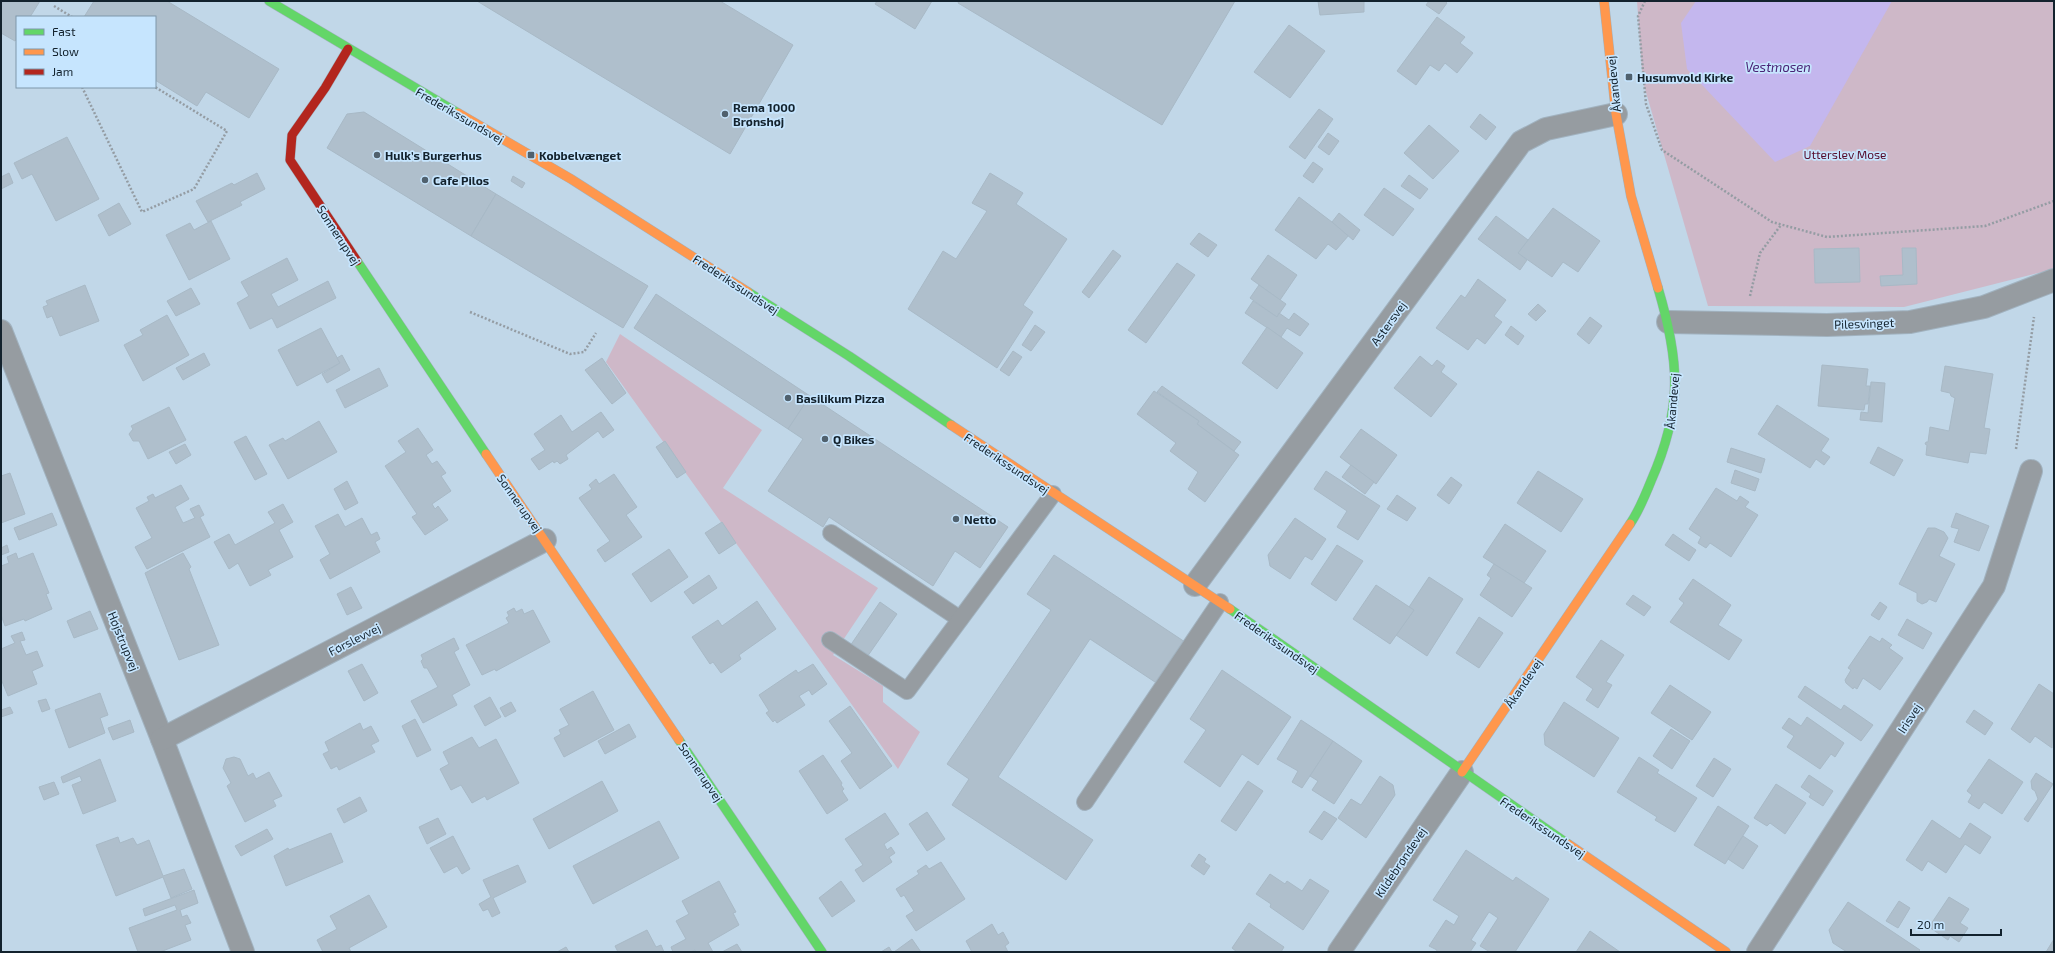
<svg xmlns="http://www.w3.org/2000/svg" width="2055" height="953" viewBox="0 0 2055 953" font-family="'Exo 2',sans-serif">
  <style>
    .green { fill: #ceb8c8 }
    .water { fill: #c4b7ee }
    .building { fill: #afbfcc; stroke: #a8b9c6 }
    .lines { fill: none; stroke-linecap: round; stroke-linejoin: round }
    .lane-casing { stroke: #a1b2bf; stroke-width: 18 }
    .street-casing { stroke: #a1b2bf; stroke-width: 24 }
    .fast-casing { stroke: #a1b2bf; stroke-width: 10 }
    .slow-casing { stroke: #a1b2bf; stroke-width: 10 }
    .jam-casing { stroke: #a1b2bf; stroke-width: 10 }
    .path { stroke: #949ca3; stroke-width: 2.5; stroke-dasharray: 2 2; stroke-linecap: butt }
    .lane { stroke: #969ca1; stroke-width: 16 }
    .street { stroke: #969ca1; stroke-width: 22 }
    .fast { stroke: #63d668; stroke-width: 9 }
    .slow { stroke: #ff974d; stroke-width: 9 }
    .jam { stroke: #b3261e; stroke-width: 9 }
    .poi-dot { fill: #50616e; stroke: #c6e5fe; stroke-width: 1.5 }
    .labels { text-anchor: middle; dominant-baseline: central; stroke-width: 3.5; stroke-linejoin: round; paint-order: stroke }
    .poi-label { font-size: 12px; font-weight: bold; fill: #13222d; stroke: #c6e5fe; text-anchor: start }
    .street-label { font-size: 12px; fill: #13222d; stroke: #c6e5fe }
    .park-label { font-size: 12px; fill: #560b2a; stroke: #c6e5fe }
    .water-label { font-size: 13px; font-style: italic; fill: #4a2275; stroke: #c6e5fe }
  </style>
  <rect width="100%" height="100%" fill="#c1d7e8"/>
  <!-- green -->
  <g class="green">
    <path d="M1637,1H2054V269L1904,307L1708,306L1643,82Z"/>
    <path d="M620,334L762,430L723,488L878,588L833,655L883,686V702L920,732L898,769L606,362Z"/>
  </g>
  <!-- water -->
  <path class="water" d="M1696,1H1892L1810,146L1775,162L1687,69L1681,23Z"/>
  <!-- building -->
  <g class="building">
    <path d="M1,1H40L30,17H17V38L15,41L1,33Z"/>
    <path d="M94,1H167L279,69L249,118L206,92L197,106L155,80V17H84Z"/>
    <path d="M477,1H720L793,45L730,154Z"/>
    <path d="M877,1H932L915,29L875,4Z"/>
    <path d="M959,1H1235L1162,125L958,3Z"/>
    <path d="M1318,1H1364V12L1320,15Z"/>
    <path d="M1429,1H1445L1447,3L1439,14L1426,5Z"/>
    <path d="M1437,17L1465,37L1460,43L1473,53L1457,73L1445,63L1439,71L1430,65L1416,85L1397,71Z"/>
    <path d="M1289,25L1325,51L1290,98L1254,72Z"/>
    <path d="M1319,109L1333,119L1305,159L1289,147Z"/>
    <path d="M364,112L496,194L471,236L327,148L347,114Z"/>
    <path d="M1480,114L1496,127L1486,140L1470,127Z"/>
    <path d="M1429,125L1459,151L1433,179L1404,153Z"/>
    <path d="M1328,133L1339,141L1329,155L1318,147Z"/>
    <path d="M67,137L99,199L56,221L32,174L22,179L14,163Z"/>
    <path d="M1313,162L1323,169L1313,183L1303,176Z"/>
    <path d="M9,173L13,183L1,189V177Z"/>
    <path d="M257,173L265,189L240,202L242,205L208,222L196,201L232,183L234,185Z"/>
    <path d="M990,173L1023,193L1016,204L1067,239L1023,305L1033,312L997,368L908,309L943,251L956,259L987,211L972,203Z"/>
    <path d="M1409,175L1428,189L1420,199L1401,186Z"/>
    <path d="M513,176L525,183L522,188L511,181Z"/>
    <path d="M1384,188L1414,209L1393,236L1364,215Z"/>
    <path d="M496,194L648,286L623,328L471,236Z"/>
    <path d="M1299,197L1349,235L1336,250L1328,244L1316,259L1275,230Z"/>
    <path d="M119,203L131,224L109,236L98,215Z"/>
    <path d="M1553,208L1600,241L1578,272L1563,262L1552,277L1518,253Z"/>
    <path d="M1339,213L1360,230L1353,240L1332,222Z"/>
    <path d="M1496,216L1528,240L1518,253L1527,260L1520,270L1478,239Z"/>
    <path d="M211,221L230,259L189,280L166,235L190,223L194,230Z"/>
    <path d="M1199,233L1217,245L1208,257L1190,244Z"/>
    <path d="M1859,248L1860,282L1815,283L1814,249Z"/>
    <path d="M1902,248H1916L1917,284L1881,286L1880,276L1903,275Z"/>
    <path d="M1113,250L1121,256L1089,298L1082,292Z"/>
    <path d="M1268,255L1297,275L1280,300L1251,279Z"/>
    <path d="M287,258L298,280L271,294L278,307L328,281L336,298L277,328L272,318L250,329L237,303L249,296L241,282Z"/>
    <path d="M1177,263L1195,275L1146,343L1128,330Z"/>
    <path d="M1478,279L1506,300L1494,316L1502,322L1485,344L1477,338L1468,350L1436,328L1461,295L1465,298Z"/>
    <path d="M85,285L99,321L60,336L52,316L47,318L43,307L48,305L46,301Z"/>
    <path d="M1259,285L1286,304L1277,317L1250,298Z"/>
    <path d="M191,288L200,304L176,316L167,301Z"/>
    <path d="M656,294L810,396L788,429L634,328Z"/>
    <path d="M1253,301L1277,317L1279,313L1289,320L1294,313L1309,324L1300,336L1287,328L1281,337L1245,313Z"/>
    <path d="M1538,304L1546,311L1536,321L1528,314Z"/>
    <path d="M167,315L189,355L143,381L124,345L143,335L140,330Z"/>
    <path d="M1590,317L1602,326L1589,344L1577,334Z"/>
    <path d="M1035,325L1045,332L1031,351L1022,345Z"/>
    <path d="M1511,326L1524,336L1518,345L1505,335Z"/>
    <path d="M1267,327L1303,353L1277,389L1242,363Z"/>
    <path d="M321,328L340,363L297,386L278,350Z"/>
    <path d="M1013,351L1022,357L1009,376L1000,370Z"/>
    <path d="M204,353L210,365L183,380L176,368Z"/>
    <path d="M342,355L350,370L327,383L322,374L340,363L337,358Z"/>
    <path d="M1420,356L1432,366L1437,360L1445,366L1441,372L1457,384L1431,417L1394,388Z"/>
    <path d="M602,358L626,393L612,404L585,370Z"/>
    <path d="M1822,365L1868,369L1866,386H1870L1868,404H1865L1864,410L1818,406Z"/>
    <path d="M1945,366L1993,374L1984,428L1990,429L1986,454L1970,452L1968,463L1926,455L1927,445L1925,444L1926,442H1928L1930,427L1949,431L1955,398L1951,396L1950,393L1941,391Z"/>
    <path d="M379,368L388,386L345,408L336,390Z"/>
    <path d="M1871,382L1885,383L1882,422L1860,420L1861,412L1868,413Z"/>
    <path d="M1162,386L1241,442L1234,451L1197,424L1199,421L1157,392Z"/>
    <path d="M1154,391L1199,421L1197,424L1239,455L1205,502L1188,489L1198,472L1170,451L1176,443L1137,414Z"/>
    <path d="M810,396L1008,527L980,568L955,551L933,586L829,517L823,527L768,491L803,439L788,429Z"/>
    <path d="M1777,405L1829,439L1821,451L1830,457L1824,465L1816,459L1810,468L1758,434Z"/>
    <path d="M169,407L186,440L148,459L139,441H133L129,434L133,429L131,426Z"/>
    <path d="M601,412L614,430L603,438L598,431L566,455L568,459L560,464L557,461L554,463L553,461L539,470L531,459L545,450L534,434L561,415L572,432Z"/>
    <path d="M319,421L337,452L288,479L269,445L283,438L285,441Z"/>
    <path d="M418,428L433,450L426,455L432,464L437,461L446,473L441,476L451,491L432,504L435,509L438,506L448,520L425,535L412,517L417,514L385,466L406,452L398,441Z"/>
    <path d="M1361,429L1397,455L1376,484L1340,457Z"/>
    <path d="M246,436L267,474L255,480L234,442Z"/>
    <path d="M665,441L686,472L677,478L656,447Z"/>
    <path d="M185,444L191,455L176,464L169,452Z"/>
    <path d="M1878,447L1903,460L1894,476L1870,463Z"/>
    <path d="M1731,448L1765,459L1761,473L1727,462Z"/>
    <path d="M1351,465L1374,482L1365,494L1342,477Z"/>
    <path d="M1735,470L1759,479L1755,491L1731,483Z"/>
    <path d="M1326,471L1380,506L1358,540L1337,527L1347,511L1314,489Z"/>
    <path d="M1538,471L1583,499L1561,532L1517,503Z"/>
    <path d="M10,473L25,514L1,523V476Z"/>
    <path d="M614,474L637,507L626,515L642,537L605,562L597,550L610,541L579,498L592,489L589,485L596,479L599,484Z"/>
    <path d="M1451,477L1462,485L1449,504L1437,495Z"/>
    <path d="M347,481L358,503L345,510L334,489Z"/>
    <path d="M181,485L189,499L175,507L183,523L195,518L190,509L199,505L204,515L200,517L210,537L147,569L135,547L152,538L136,508L149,501L147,497L153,494L155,498Z"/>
    <path d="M1716,488L1737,501L1740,496L1749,502L1745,507L1758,515L1731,557L1710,543L1706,548L1698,543L1701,537L1689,529Z"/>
    <path d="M1397,495L1416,508L1407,521L1387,509Z"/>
    <path d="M283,504L293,522L279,530L293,557L268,570L271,575L250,586L238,563L229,569L214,542L229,534L235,545L275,523L268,512Z"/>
    <path d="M52,513L57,525L19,540L14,528Z"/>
    <path d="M1956,513L1989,526L1979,551L1954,542L1959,529L1951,527Z"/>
    <path d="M338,514L345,527L362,518L371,535L377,532L380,539L375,542L380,552L330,579L320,560L330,554L315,526Z"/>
    <path d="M1295,518L1326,539L1312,560L1305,556L1290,579L1270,566L1268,555Z"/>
    <path d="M722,522L736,543L719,554L705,533Z"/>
    <path d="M1505,524L1546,551L1524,583L1483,557Z"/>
    <path d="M1928,528H1935L1944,532L1948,538L1939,556L1955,564L1936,602L1929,599L1927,602L1922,604L1917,601V593L1899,584Z"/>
    <path d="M1673,534L1696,550L1689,561L1665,545Z"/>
    <path d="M7,545L9,552L1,555V548Z"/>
    <path d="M1337,545L1363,561L1336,601L1311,584Z"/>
    <path d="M669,549L688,577L651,602L632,574Z"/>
    <path d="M16,553L18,559L33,553L49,593L46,594L52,609L25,621L24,619L5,626L1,615V566L9,563L7,557Z"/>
    <path d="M183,553L191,567L189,569L219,645L179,660L145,573Z"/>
    <path d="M1054,555L1185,642L1158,684L1090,639L998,777L1093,840L1066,880L952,805L969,779L947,764L1051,610L1027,594Z"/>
    <path d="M1494,564L1532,588L1512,617L1480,595L1491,578L1487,575Z"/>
    <path d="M709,575L717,588L693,604L684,592Z"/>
    <path d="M1429,577L1463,599L1427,656L1396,635L1414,610L1409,607Z"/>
    <path d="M1693,579L1731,605L1718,625L1742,640L1729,660L1670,622L1684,603L1679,599Z"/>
    <path d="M1376,585L1414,610L1390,644L1353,619Z"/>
    <path d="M351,587L362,608L347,615L337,594Z"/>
    <path d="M1633,595L1651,607L1644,616L1626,604Z"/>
    <path d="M757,601L776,629L739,655L741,659L721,673L713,662L710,664L692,637L718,620L722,626Z"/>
    <path d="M880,602L897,614L867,657L850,646Z"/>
    <path d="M1880,602L1887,607L1879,620L1871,615Z"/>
    <path d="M514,608L516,612L522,609L524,614L533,610L550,642L496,671L495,669L482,675L466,645L509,623L506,618L509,616L507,612Z"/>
    <path d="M90,611L98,629L74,638L67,621Z"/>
    <path d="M1479,617L1503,633L1479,668L1456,653Z"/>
    <path d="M1907,619L1932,633L1923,649L1898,635Z"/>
    <path d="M22,632L25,640L20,641L26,655L37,651L43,666L32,671L37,684L8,696L1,679V649L15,643L11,636Z"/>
    <path d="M1870,636L1880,642L1882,638L1892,645L1889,648L1903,658L1880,690L1863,678L1857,689L1854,687L1853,689L1846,683L1845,680L1851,670L1848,668Z"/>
    <path d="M454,638L459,649L454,652L470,685L452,695L457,705L423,723L411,701L438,687L427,668H424L421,661L423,659L421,655Z"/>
    <path d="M1601,640L1624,655L1606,682L1612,685L1598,708L1586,700L1593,689L1576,677Z"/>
    <path d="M362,664L378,693L364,701L348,671Z"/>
    <path d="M813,664L827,684L812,695L809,690L799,696L805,705L777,723L775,720L773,722L766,713L769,711L759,695L796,670L798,673Z"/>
    <path d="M1222,670L1291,717L1258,765L1242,754L1220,787L1184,762L1206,730L1190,719Z"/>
    <path d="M2039,684L2054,694L2052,748L2035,736L2030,743L2011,729Z"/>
    <path d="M1670,685L1711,712L1692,740L1651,713Z"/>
    <path d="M1805,686L1841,710L1844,705L1873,725L1861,741L1798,697Z"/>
    <path d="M593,691L614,730L564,757L554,738L561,734L559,730L569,725L560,709Z"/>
    <path d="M100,693L108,715L100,718L105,733L69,748L55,710Z"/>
    <path d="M490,697L501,717L485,726L474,706Z"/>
    <path d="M46,699L50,709L42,712L38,701Z"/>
    <path d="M511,702L516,711L505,717L500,708Z"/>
    <path d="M1564,702L1619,738L1594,777L1545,745L1544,734Z"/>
    <path d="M850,706L892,766L860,789L841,761L852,753L829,721Z"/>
    <path d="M10,707L13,713L1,717V710Z"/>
    <path d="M1974,710L1993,723L1985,735L1966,722Z"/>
    <path d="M1807,717L1844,743L1835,757L1831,754L1820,769L1787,747L1794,736L1782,728L1789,718L1801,726Z"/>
    <path d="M415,719L431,750L417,757L402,726Z"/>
    <path d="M130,720L134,732L113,740L108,728Z"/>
    <path d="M1301,720L1333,741L1302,788L1292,782L1298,771L1277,759Z"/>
    <path d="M360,723L363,730L371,726L379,741L371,745L375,752L339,770L337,766L331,769L323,754L329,751L325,742Z"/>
    <path d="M629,724L636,737L605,754L598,741Z"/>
    <path d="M1671,729L1690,741L1672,769L1653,756Z"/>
    <path d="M472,737L479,748L496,739L519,783L487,800L485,796L472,803L461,785L451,790L440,769L449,764L443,752Z"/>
    <path d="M1333,741L1362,761L1334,804L1312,790L1318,781L1310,776Z"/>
    <path d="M823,755L842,783L841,785L844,789L842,791L848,800L827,814L799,771Z"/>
    <path d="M234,757L240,759L248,776L253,773L256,779L269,772L282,796L273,800L276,806L245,822L227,786L231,783L223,768L226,759Z"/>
    <path d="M1639,757L1659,770L1657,773L1697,798L1675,832L1655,820L1657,817L1617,792Z"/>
    <path d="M1714,758L1731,769L1713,797L1696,786Z"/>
    <path d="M100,759L116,801L83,814L72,785L82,781L80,776L63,783L61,777Z"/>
    <path d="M1989,759L2023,782L2002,814L1984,802L1979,809L1968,802L1972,795L1967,791Z"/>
    <path d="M2036,773L2053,784L2028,822L2024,819L2038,799L2035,791L2032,789L2031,781Z"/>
    <path d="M1809,775L1833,791L1823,806L1809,797L1811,794L1801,787Z"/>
    <path d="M1380,776L1393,785L1395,795L1366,838L1338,818L1351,799L1361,805Z"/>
    <path d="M602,781L618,811L549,849L533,819Z"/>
    <path d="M1248,781L1263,791L1236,831L1221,821Z"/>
    <path d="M54,782L59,794L44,800L39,787Z"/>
    <path d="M1776,784L1806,803L1785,834L1770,823L1767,826L1754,818Z"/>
    <path d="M360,797L367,811L344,823L337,809Z"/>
    <path d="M1718,806L1749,826L1725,864L1694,845Z"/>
    <path d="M1324,811L1337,819L1322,840L1309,832Z"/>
    <path d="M927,812L945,839L927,851L909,824Z"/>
    <path d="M885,813L899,834L884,844L887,850L891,847L895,853L889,857L892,862L863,882L855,870L863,865L845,839Z"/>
    <path d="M438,818L446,834L427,844L419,827Z"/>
    <path d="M1932,820L1960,839L1970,823L1991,837L1980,854L1965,844L1946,873L1928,861L1922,871L1906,860Z"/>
    <path d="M659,821L679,858L593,904L573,866Z"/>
    <path d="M267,829L273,839L241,856L235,846Z"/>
    <path d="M331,833L343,862L286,886L274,856L288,848L289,850Z"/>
    <path d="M453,836L470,869L462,874L457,866L444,873L430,848Z"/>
    <path d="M1743,836L1758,846L1743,869L1728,859Z"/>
    <path d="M118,837L120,843L133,838L137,845L149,840L163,876L184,869L192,889L171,898L163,877L116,896L96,845Z"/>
    <path d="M1466,850L1513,881L1516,877L1549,899L1515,952H1490L1480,946L1498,918L1489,912L1471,940L1476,943L1470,952H1436L1437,950L1429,946L1446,920L1454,925L1459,916L1433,900Z"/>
    <path d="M1199,854L1206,859L1204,862L1210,866L1204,875L1191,866Z"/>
    <path d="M941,862L965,899L916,931L906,916L914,911L904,895L901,897L896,889L919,874L917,871L926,865L929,869Z"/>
    <path d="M518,865L526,882L493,898L500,913L492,917L488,909L483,911L479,904L491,897L483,880Z"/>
    <path d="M1270,874L1285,884L1287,881L1302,891L1310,879L1329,891L1303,930L1270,907L1271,904L1256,894Z"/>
    <path d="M719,881L736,912L733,913L739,925L708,943L713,952H696L695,950L691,952H673L671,947L686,939L676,921L689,914L682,901Z"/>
    <path d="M841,881L855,901L832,917L819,898Z"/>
    <path d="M194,890L198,903L180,910L182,917L187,915L191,923L185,925L191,940L160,952H138L129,928L177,910L175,905L145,916L143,909Z"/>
    <path d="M369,895L387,927L349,948L351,952H323L317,940L337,929L330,916Z"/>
    <path d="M1949,897L1969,909L1960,923L1968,928L1959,942L1950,936L1948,940L1929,927Z"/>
    <path d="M1899,901L1910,908L1898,928L1886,921Z"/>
    <path d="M1848,902L1920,950L1918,952H1847L1833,943L1829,930Z"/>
    <path d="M1249,923L1284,947L1281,952H1237L1232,948Z"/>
    <path d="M992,924L998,935L1003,932L1009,943L1005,946L1008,952H972L966,941Z"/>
    <path d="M647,930L656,947L661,945L664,952H618L615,946Z"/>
    <path d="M1590,931L1620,952H1576Z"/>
    <path d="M912,939L921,952H894Z"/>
    <path d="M2054,939V952H2046Z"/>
    <path d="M737,944L742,952H722Z"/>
    <path d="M566,947L569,952H557Z"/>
    <path d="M889,947L892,952H881Z"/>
  </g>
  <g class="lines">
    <!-- lane casing -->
    <g class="lane-casing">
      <g id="lane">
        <path d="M831,533L960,619"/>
        <path d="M830,640L907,691L1053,494"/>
        <path d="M1085,802L1220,602"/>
      </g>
    </g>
    <!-- street casing -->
    <g class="street-casing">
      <g id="street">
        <path d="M1668,322L1827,325L1910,322L1984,307L2054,280"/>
        <path d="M1,331L162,739L243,952"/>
        <path d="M1195,585L1521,142L1546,129L1616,114"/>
        <path d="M162,739L545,540"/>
        <path d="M1339,952L1462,772"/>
        <path d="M1758,952L1994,586L2031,471"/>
      </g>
    </g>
    <!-- fast casing -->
    <g class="fast-casing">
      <g id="fast">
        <path d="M269,1L458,113"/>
        <path d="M357,261L486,454"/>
        <path d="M748,292L849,356L951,425"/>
        <path d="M1630,524C1639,511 1645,496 1651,481C1683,408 1680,362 1658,288"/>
        <path d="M1230,609L1568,844"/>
        <path d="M679,740L822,952"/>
      </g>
    </g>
    <!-- slow casing -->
    <g class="slow-casing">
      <g id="slow">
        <path d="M1604,1L1616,114L1631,196L1658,288"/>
        <path d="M458,113L571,179L748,292"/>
        <path d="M951,425L1230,609"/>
        <path d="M486,454L679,740"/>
        <path d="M1462,772L1630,524"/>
        <path d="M1568,844L1726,952"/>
      </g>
    </g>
    <!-- jam casing -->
    <g class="jam-casing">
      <path id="jam" d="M348,49L325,88L292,135L290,160L357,261"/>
    </g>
    <!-- path -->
    <g class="path">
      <path d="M1645,1L1638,16L1646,104L1662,150L1772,222L1827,237L1985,226L2054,201"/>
      <path d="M54,6L72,17"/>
      <path d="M82,87L142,212L194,189L227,131L155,87"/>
      <path d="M1750,296L1760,253L1781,225"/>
      <path d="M470,312L570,354L584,352L596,333"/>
      <path d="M2016,449L2034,317"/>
    </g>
    <!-- lane -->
    <use href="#lane" class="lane"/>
    <!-- street -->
    <use href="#street" class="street"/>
    <!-- fast -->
    <use href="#fast" class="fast"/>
    <!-- slow -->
    <use href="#slow" class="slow"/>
    <!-- jam -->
    <use href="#jam" class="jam"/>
  </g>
  <!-- markers -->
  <g class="poi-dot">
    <rect x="1625" y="73" width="8" height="8" rx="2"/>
    <circle cx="725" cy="114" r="4"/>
    <circle cx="377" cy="155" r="4"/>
    <rect x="527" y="151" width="8" height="8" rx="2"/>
    <circle cx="425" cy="180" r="4"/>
    <circle cx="788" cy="398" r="4"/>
    <circle cx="825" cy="439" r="4"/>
    <circle cx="956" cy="519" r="4"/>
  </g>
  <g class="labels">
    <!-- poi labels -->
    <g class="poi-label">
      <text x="1637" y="77">Husumvold Kirke</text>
      <text x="733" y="107">Rema 1000<tspan x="733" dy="14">Brønshøj</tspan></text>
      <text x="385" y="155">Hulk’s Burgerhus</text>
      <text x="539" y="155">Kobbelvænget</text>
      <text x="433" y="180">Cafe Pilos</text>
      <text x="796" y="398">Basilikum Pizza</text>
      <text x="833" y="439">Q Bikes</text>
      <text x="964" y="519">Netto</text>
    </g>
    <!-- street labels -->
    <g class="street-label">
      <text transform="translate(1613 84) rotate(-96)">Åkandevej</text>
      <text transform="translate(460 115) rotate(30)">Frederikssundsvej</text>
      <text transform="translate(339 235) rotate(57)">Sonnerupvej</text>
      <text transform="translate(736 284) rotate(33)">Frederikssundsvej</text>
      <text transform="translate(1388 323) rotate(-54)">Astersvej</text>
      <text transform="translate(1864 323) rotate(-2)">Pilesvinget</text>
      <text transform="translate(1672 401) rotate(-85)">Åkandevej</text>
      <text transform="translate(1007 463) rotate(34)">Frederikssundsvej</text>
      <text transform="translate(520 503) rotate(55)">Sonnerupvej</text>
      <text transform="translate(354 639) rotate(-27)">Førslevvej</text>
      <text transform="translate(124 641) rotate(68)">Højstrupvej</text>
      <text transform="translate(1277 642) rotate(35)">Frederikssundsvej</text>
      <text transform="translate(1523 683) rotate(-56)">Åkandevej</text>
      <text transform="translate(1909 718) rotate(-57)">Irisvej</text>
      <text transform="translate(701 772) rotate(56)">Sonnerupvej</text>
      <text transform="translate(1543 827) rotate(34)">Frederikssundsvej</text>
      <text transform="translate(1400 862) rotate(-56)">Kildebrøndevej</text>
    </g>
    <!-- park labels -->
    <g class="park-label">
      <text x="1845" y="154">Utterslev Mose</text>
    </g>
    <!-- water labels -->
    <g class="water-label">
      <text x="1778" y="67">Vestmosen</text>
    </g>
  </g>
  <!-- border -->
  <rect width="2055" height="953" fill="none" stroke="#13222d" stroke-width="4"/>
  <!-- legend -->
  <rect x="16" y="16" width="140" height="72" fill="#c6e5fe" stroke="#7e97aa"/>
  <rect x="24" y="29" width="20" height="6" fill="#63d668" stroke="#7e97aa"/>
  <text x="52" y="36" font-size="12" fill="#13222d">Fast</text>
  <rect x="24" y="49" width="20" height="6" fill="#ff974d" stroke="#7e97aa"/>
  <text x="52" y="56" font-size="12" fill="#13222d">Slow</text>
  <rect x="24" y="69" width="20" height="6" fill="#b3261e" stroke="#7e97aa"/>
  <text x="52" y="76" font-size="12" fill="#13222d">Jam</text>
  <!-- scale -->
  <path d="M1911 929v6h90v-6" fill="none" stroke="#13222d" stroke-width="2"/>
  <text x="1917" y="929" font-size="12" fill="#13222d" stroke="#c6e5fe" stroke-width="3" paint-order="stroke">20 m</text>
</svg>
